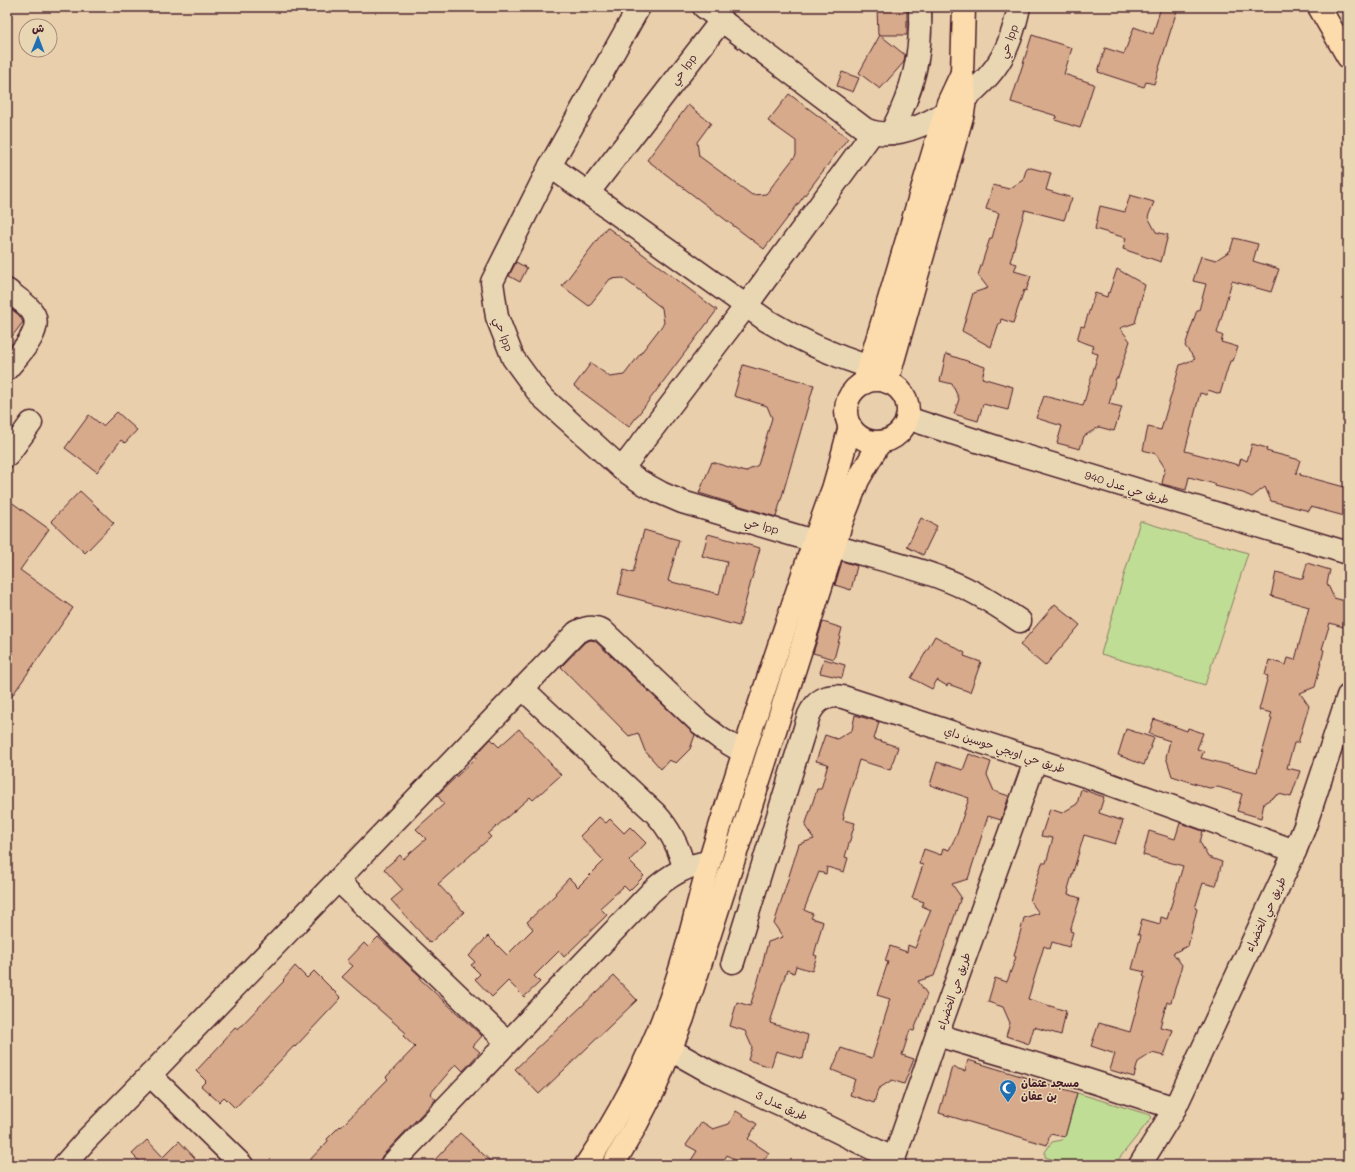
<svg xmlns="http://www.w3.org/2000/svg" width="1355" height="1172" viewBox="0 0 1355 1172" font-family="Mali,'Playpen Sans Arabic',sans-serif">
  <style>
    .green { fill: #c0dd95; stroke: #857e60 }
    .building { fill: #d7aa8c; stroke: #4a1f2b }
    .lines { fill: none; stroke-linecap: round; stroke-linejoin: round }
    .minor-casing { stroke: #4a1f2b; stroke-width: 25 }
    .major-casing { stroke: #4a1f2b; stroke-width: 25 }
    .highway-casing { stroke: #4a1f2b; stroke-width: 25 }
    .minor { stroke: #e9d7b4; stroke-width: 22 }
    .major { stroke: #fcdcac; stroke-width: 22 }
    .highway { stroke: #fcdcac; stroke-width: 22 }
    .labels { text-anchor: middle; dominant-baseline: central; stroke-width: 3; stroke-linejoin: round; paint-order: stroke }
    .street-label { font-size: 11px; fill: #4a1f2b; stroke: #e9d7b4 }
    .poi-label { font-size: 11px; font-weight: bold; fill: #4a1f2b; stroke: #e9d7b4; text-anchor: start }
  </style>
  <rect width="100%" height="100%" fill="#e9cfac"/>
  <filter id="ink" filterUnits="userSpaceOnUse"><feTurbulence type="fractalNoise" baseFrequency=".025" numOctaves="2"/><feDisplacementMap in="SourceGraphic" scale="8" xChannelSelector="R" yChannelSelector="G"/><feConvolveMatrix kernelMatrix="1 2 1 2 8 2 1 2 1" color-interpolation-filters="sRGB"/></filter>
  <g filter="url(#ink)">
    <!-- green -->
    <g class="green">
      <path d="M1140,521L1248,553L1205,685L1101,654Z"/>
      <path d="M1077,1093L1150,1115L1152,1117L1114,1165H1070L1045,1157V1152L1052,1142L1062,1140L1065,1137Z"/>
    </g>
    <!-- building -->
    <g class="building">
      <path d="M877,7H907V35H878Z"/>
      <path d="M1161,7H1178L1154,84L1146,82L1144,87L1098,72L1105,48L1124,54L1134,27L1153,34Z"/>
      <path d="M880,35L905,55L904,62L880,89L859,73Z"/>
      <path d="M1032,35L1072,48L1064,74L1094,84L1080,128L1055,120L1057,116L1011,102Z"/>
      <path d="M842,72L859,78L853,92L837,86Z"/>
      <path d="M789,94L848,138L764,249L647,160L688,105L711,123L697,142L699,156L752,195L766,194L796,155V141L768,121Z"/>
      <path d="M1027,167L1051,173L1046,190L1072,198L1064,220L1025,210L1010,262L1017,264L1014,271L1031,276L1026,291L1024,290L1013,323L1001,319L1000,324L999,323L991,347L962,331L973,293L988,288L978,275L990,238H992L999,213L986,209L993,185L1009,189L1023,180Z"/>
      <path d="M1130,195L1154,202L1148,217L1156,232L1168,235L1161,262L1123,249L1126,238L1095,229L1100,206L1125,212Z"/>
      <path d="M607,227L717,310L629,427L574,386L591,363L610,377L624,375L664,323L662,308L623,278L610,279L589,306L562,286Z"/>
      <path d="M1234,238L1258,244L1253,261L1279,269L1271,292L1232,281L1217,333L1223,336L1221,342L1238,347L1233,361H1230L1220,394L1208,390L1207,395L1200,393L1185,451L1239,465L1241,458L1247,461L1252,444L1267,448L1266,451L1300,460L1296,473L1301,474L1300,475L1348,488V517L1311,507L1309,511L1271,501L1265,487L1252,497L1243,493L1215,486V484L1189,477L1186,490L1162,484L1165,468L1156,454L1143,450L1148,427L1161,430L1180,365L1195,359L1185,346L1197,310H1199L1206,284L1193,281L1201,256L1216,260L1230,251Z"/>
      <path d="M516,262L527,268L520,282L509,276Z"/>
      <path d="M1117,269L1145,285L1135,323L1120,328L1130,341L1118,378H1116L1109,404L1122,407L1114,431L1099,427L1084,436L1080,449L1057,443L1062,426L1036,418L1044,396L1083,406L1098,354L1091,352L1094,346L1077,340L1081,326L1084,327L1095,293L1107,297L1108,292L1109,293Z"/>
      <path d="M7,306L19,315L23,322L7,343Z"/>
      <path d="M946,354L985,367L982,378L1013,387L1008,410L983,404L978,421L954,414L959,399L952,384L940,381Z"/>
      <path d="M743,365L814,385L776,517L699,493L712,462L745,472L758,465L772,418L767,406L734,396Z"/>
      <path d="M117,412L137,430L125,443L121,440L97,472L65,448L89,415L103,426Z"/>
      <path d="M80,491L114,523L85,553L51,521Z"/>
      <path d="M7,499L49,529L20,570L73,608L7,703Z"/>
      <path d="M921,518L937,526L923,555L907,547Z"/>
      <path d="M644,530L679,540L668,581L719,594L727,562L702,556L708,534L760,548L739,626L618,594L624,570L633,573Z"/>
      <path d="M842,561L857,566L851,590L835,585Z"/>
      <path d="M1307,563L1330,570L1327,583L1334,598L1348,602V607L1343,627L1330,623L1322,649L1324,650L1315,687L1300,693L1309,706L1298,743H1294L1287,768L1300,771L1291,797L1279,794L1264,803L1261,818L1237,811L1242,794L1218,787L1209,788L1172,776L1166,757L1170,741L1149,734L1154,719L1187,731L1188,728L1203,733L1197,749L1204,751L1201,758L1257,772L1272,718L1270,717L1272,713L1259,710L1268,676L1265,675L1269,660L1286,665L1288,658L1295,660L1309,607L1271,596L1276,572L1303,579Z"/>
      <path d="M1055,604L1080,625L1045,666L1020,645Z"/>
      <path d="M823,622L842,628L834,659L813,653Z"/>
      <path d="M935,636L965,653L964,656L981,662L970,692L948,684L947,686L937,680L932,689L911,678Z"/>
      <path d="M591,640L595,641L695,735L690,749L676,763L669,760L661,769L645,751L638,733L629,736L561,667L585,642Z"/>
      <path d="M824,659L845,665L842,678L820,673Z"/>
      <path d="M855,715L879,722L874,739L898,747L890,770L859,760L843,815L844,816L843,820L855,823L845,857L848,858L844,872L827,867L826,874L819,872L804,910L813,914L811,918L823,922L814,955L817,956L812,971L796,966L794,973L787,970L781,987L770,1023L808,1035L803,1059L776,1051L771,1067L748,1060L752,1047L745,1031L730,1026L737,1002L750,1006L758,981L768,942L783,937L774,924L799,844L814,839L805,826L817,789H821L828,764L816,761L825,735L837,739L852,730Z"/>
      <path d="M519,729L561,775L533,800L530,797L488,834L491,837L438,884L464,912L430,943L391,900L403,890L384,869L400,855L403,859L426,839L416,829L444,804L437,795L476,758L475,756L491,739L499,747Z"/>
      <path d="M1126,729L1154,738L1144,765L1118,755Z"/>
      <path d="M969,754L991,762L987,775L994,791L1009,796L1001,820L988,816L968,879L952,884L961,897L934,976L918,981L927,994L914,1031L910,1030L902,1055L914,1059L904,1084L892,1080L878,1089L874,1103L850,1095L855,1079L832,1070L841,1048L872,1058L889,1004L888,1003L890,999L877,995L888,962L885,961L890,946L907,952L908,945L915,948L931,910L922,906L924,902L912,898L923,865L919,864L924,849L941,855L943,848L949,850L957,834L969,798L930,785L937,762L963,770Z"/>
      <path d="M1081,789L1104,797L1099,813L1123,821L1115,844L1084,835L1068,889L1069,890L1068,894L1080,898L1070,931L1073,932L1069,947L1052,942L1050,949L1044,946L1028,999L1066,1011L1061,1035L1034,1027L1029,1044L1006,1036L1010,1023L1003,1007L988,1002L995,978L1007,982L1016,957L1014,956L1024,918L1039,913L1030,901L1042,863H1046L1053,838L1041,836L1050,809L1062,813L1077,804Z"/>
      <path d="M599,817L606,823L610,819L624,833L630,827L646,843L629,861L644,876L629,891L624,886L600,908L607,915L564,957L559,951L534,976L540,982L524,997L508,981L492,997L475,979L480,974L471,965L475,962L469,956L488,936L507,955L533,929L527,922L556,894L555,893L569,878L578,887L604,861L580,836Z"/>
      <path d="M1180,823L1203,831L1200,842L1208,857L1222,862L1216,886L1203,883L1195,908L1197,909L1188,946L1173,953L1182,965L1171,1002H1167L1160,1027L1173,1030L1164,1056L1152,1053L1138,1062L1134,1077L1110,1070L1115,1054L1091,1046L1099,1023L1130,1032L1145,977L1143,976L1145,972L1132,969L1141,935L1138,934L1142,919L1160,924L1161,917L1167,919L1183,866L1143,855L1149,831L1175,839Z"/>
      <path d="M378,937L421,977L420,979L482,1036L473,1046L480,1052L463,1071L456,1064L430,1094L436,1099L382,1156L379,1165H305L328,1141L327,1139L340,1126L341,1127L388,1079L386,1077L415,1047L403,1036L406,1033L342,977L353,966L347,961L364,943L368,947Z"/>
      <path d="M295,966L307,978L314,971L341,998L295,1047L294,1046L235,1108L224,1097L219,1102L201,1086L206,1081L196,1071L224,1041L223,1040L235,1027L238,1029L284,981L283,980Z"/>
      <path d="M614,976L637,1000L539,1094L515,1069Z"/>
      <path d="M968,1060L1077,1093L1065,1137L1050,1134L1047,1145L939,1113L952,1067L965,1071Z"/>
      <path d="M736,1111L757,1124L748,1139L769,1153L760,1165H742L727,1155L721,1165H688L697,1151L686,1145L702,1122L713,1129L729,1124Z"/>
      <path d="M460,1133L495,1165H430Z"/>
      <path d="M147,1140L163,1157L179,1141L195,1158L187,1165H143L132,1154Z"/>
    </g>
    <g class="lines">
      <!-- minor casing -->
      <g class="minor-casing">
        <g id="minor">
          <path d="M639,7L550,166L492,282L497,317L513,358L540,395L622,469L641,482L661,493L682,502L814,541"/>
          <path d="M704,7L865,129C907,149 978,96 999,62C1010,45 1015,26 1019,7"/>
          <path d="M891,133C913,90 922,55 920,7"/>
          <path d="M550,166L766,320C799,340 832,355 869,367"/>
          <path d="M588,193L721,21"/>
          <path d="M7,290C15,297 28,304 33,313C44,331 18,355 7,369"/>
          <path d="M907,418L1005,450L1348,553"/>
          <path d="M7,456L31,423"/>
          <path d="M622,469L746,306L873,132"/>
          <path d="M834,546C880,560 931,570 973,592C989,600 1005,611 1020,621"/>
          <path d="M522,688L655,813C670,829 679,847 684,868"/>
          <path d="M1036,759L937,1035L1059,1071L1175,1108"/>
          <path d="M338,880L507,1042"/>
          <path d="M733,962L809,715C816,700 827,694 843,697L1095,779L1295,851"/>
          <path d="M671,1050L710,1072L806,1116L894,1159L937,1035"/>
          <path d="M150,1075L242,1165"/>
          <path d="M64,1165L87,1139L150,1075L577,632C586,627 593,626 602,630L700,723L721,739L743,752"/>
          <path d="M391,1165L651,892C668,876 686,865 709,862"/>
          <path d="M1140,1165L1175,1108L1295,851L1305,826L1348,696"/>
        </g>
      </g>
      <!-- major casing -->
      <g class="major-casing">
        <g id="major">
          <circle cx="877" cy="411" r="31"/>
          <path d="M887,382L963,113C966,99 965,87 962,73L964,7"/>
          <path d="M864,383L948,103L962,73"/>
          <path d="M586,1165C626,1105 658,1041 679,973C693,929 702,884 716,840C739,765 764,690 789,616C803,574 817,531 833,489L839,468L850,426"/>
          <path d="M613,1165L634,1129L655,1088L683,1018L842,521L858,480L880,442"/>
        </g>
      </g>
      <!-- highway casing -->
      <g class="highway-casing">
        <path id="highway" d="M1319,7L1348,57"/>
      </g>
      <!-- minor -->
      <use href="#minor" class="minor"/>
      <!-- major -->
      <use href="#major" class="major"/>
      <!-- highway -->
      <use href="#highway" class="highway"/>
    </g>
  </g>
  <!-- icons -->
  <defs>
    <g id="mosque-pin" transform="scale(0.9)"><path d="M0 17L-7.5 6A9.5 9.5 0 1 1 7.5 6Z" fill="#1f6fb2" stroke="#e9d7b4"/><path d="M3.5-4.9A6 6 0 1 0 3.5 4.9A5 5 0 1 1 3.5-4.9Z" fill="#fff"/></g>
  </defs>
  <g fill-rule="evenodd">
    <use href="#mosque-pin" x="1008" y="1088"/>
  </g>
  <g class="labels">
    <!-- street labels -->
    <g class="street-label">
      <text transform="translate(1008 41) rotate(-69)">حي lpp</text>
      <text transform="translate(683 69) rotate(-52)">حي lpp</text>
      <text transform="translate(504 334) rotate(70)">حي lpp</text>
      <text transform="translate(1127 487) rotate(17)">طريق حي عدل 940</text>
      <text transform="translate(762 525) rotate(16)">حي lpp</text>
      <text transform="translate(1005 749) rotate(18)">طريق حي اوبجي حوسين داي</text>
      <text transform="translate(1265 914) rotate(-65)">طريق حي الخضراء</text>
      <text transform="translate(953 991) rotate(-71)">طريق حي الخضراء</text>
      <text transform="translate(782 1105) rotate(24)">طريق عدل 3</text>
    </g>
    <!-- poi labels -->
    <g class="poi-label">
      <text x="1021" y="1082">مسجد عثمان<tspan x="1021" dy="13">بن عفان</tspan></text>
    </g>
  </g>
  <!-- margin -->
  <rect width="1355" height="1172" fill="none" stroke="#e9d7b4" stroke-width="24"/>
  <rect x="12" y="12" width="1331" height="1148" fill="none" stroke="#4a1f2b" stroke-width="1.5" filter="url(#ink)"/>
  <!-- north arrow -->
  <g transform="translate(38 38) rotate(1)"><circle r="19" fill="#e9d7b4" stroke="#a98d7d"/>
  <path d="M0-3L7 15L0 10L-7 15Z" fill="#1f6fb2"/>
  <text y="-6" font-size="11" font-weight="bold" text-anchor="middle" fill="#4a1f2b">ش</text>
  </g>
</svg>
